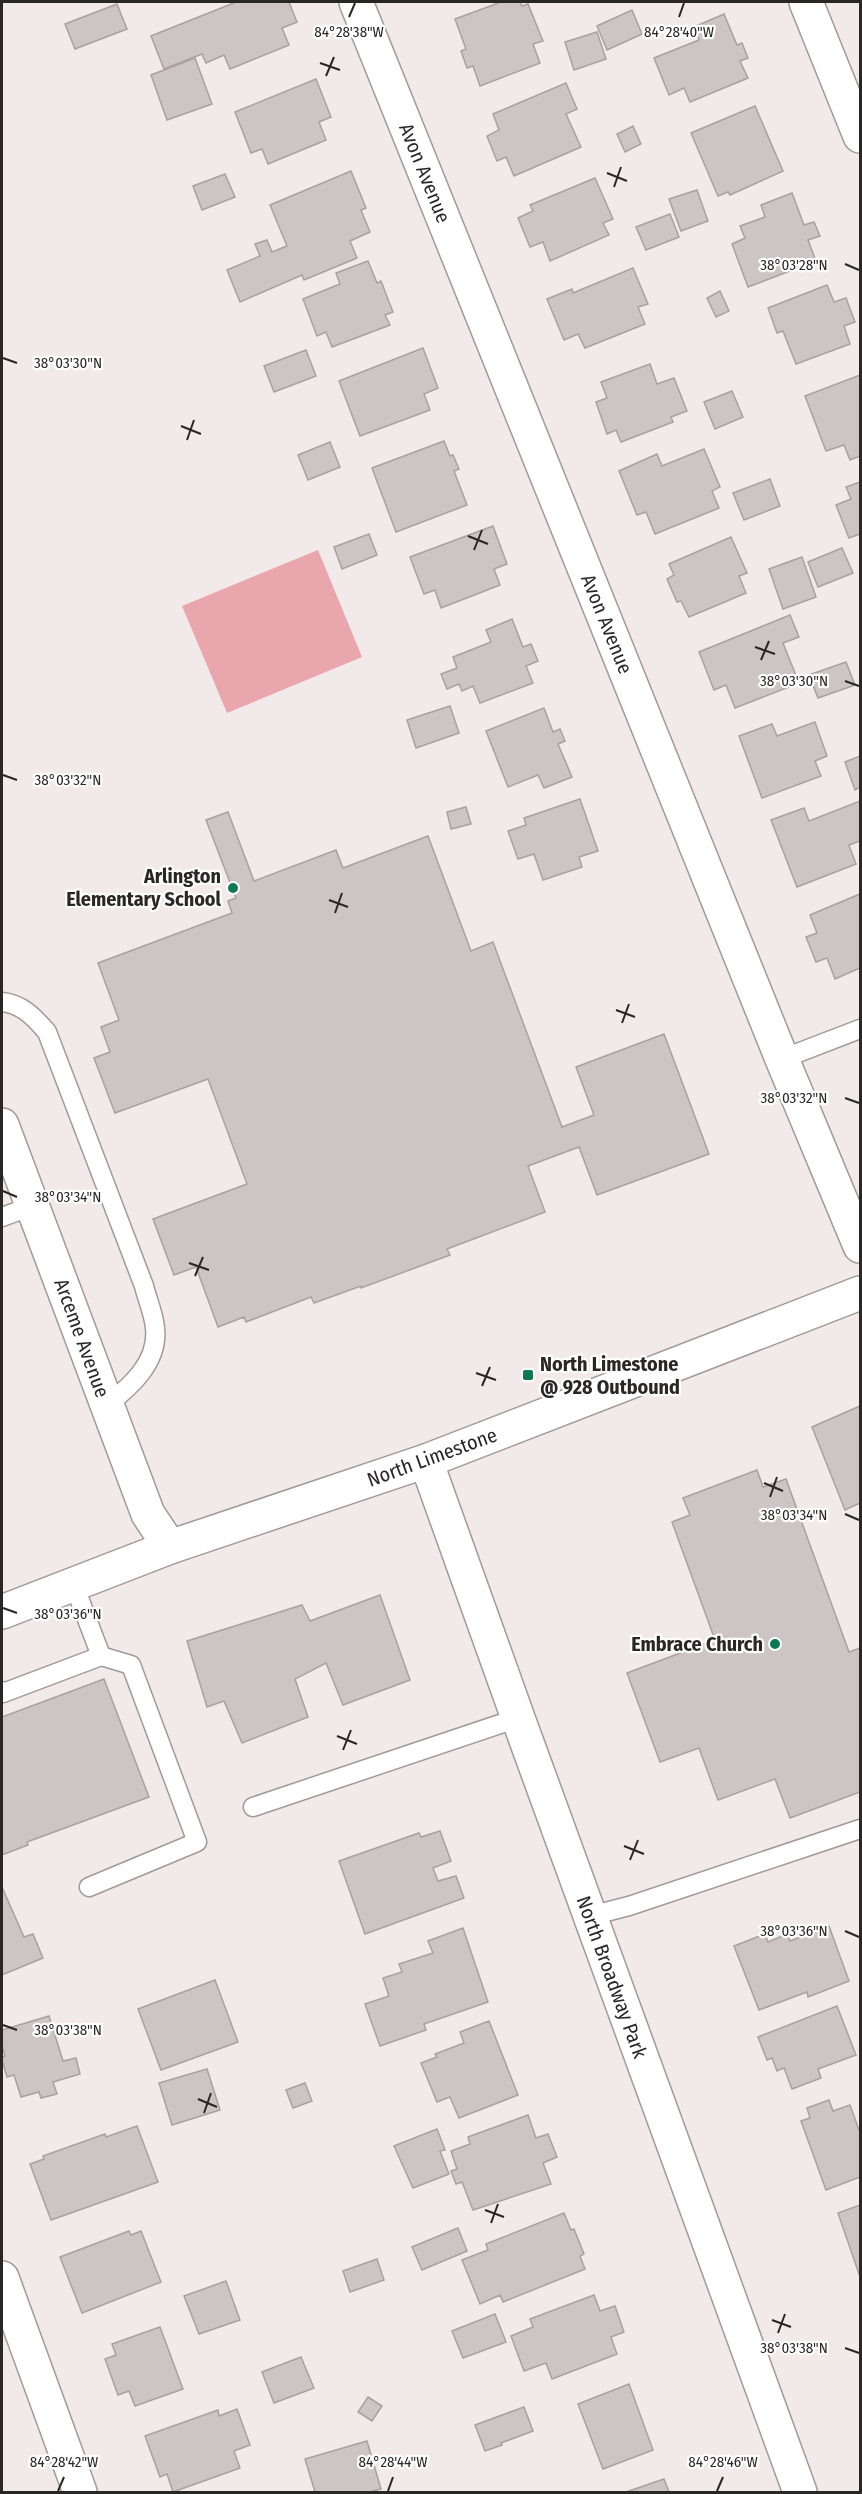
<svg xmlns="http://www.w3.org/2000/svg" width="862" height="2494" viewBox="0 0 862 2494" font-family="'Fira Sans Condensed',sans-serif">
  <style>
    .green { fill: #e9a6ad }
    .building { fill: #cdc4c5; stroke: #a9a0a1; stroke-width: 1.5 }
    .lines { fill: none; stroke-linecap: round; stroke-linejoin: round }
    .service-casing { stroke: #a2999a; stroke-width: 21 }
    .minor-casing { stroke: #a2999a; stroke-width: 36 }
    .tertiary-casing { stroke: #a2999a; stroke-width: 36 }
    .service { stroke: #fff; stroke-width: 18 }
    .minor { stroke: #fff; stroke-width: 33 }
    .tertiary { stroke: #fff; stroke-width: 33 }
    .ticks { fill: none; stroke: #292626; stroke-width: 2 }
    .poi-dot { fill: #0e7953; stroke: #fff; stroke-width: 2 }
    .labels { text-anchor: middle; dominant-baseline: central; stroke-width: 4.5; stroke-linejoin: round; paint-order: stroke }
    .street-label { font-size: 20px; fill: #292626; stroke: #fff }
    .poi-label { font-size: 20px; font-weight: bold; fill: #292626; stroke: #fff; text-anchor: end }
    .ticks-label { font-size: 15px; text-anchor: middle; fill: #292626; stroke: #fff; stroke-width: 4.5; stroke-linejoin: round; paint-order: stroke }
  </style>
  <rect width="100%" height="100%" fill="#f2e9ea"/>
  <!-- green -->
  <path class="green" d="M318,550L362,657L227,713L182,606Z"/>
  <!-- building -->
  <g class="building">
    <path d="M236,2H289L297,22L282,28L289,45L230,69L224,55L206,63L202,54L164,69L151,36Z"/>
    <path d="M501,2H520L522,6L528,4L543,41L533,44L540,63L480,86L473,66L467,68L461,51L466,49L455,19Z"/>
    <path d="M117,4L127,29L75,49L65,24Z"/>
    <path d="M632,10L642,34L607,50L597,26Z"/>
    <path d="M724,14L737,45L742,43L748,58L740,61L748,78L690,102L684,88L669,95L654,58L699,40L694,27Z"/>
    <path d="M597,32L606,59L574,70L565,42Z"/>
    <path d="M195,58L212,104L167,120L151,75Z"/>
    <path d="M316,79L331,117L319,122L326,140L268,164L262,149L251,153L235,112Z"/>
    <path d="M566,83L577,109L566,114L581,147L514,176L506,157L497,161L487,136L499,130L493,114Z"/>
    <path d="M755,106L783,171L730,195L728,192L718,196L691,133Z"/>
    <path d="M633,126L641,144L625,152L617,134Z"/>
    <path d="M351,171L366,208L361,210L370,232L350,241L357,258L304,280L302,275L240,302L227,270L260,256L255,244L267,240L272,252L287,246L270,205Z"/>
    <path d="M225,174L235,197L202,210L193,186Z"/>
    <path d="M595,178L613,219L603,223L609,235L550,261L543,242L530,247L518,218L533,211L530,205Z"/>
    <path d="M697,190L708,221L681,231L669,199Z"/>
    <path d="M792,193L804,225L814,222L820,236L808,240L816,261L748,287L732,244L745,238L740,226L765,217L761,205Z"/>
    <path d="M670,214L679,237L646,250L636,227Z"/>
    <path d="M368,261L377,283L381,281L393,312L385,315L390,325L332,347L326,332L317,336L303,299L340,284L336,273Z"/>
    <path d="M633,268L648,304L638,307L645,324L585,348L578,334L564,340L547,299L572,289L573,293Z"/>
    <path d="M827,285L834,302L846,298L855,322L844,326L850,344L796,364L783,331L777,333L768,308Z"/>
    <path d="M720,291L729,311L716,317L707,298Z"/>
    <path d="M423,348L438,388L424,394L430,410L360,436L339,381Z"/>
    <path d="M306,350L316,376L274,392L264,366Z"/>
    <path d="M650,364L657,384L674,378L687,411L671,417L673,422L621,442L616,430L607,434L596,402L607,398L601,382Z"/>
    <path d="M860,375V456L850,460L844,445L826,451L805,396Z"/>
    <path d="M732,391L743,417L715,429L704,402Z"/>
    <path d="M444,441L450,456L453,455L459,469L454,471L467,505L396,532L372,468Z"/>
    <path d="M330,442L340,467L308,480L298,455Z"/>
    <path d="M704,449L720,487L712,491L719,508L655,534L646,512L637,515L619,471L657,454L662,466Z"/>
    <path d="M770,479L780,506L744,520L733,493Z"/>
    <path d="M860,482V534L849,538L836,505L851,499L846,487Z"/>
    <path d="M493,526L507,564L494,569L500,585L441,608L435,590L424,594L410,557Z"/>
    <path d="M369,534L377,555L342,569L334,547Z"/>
    <path d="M731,537L747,573L739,576L746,593L689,617L681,601L677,602L667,579L674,575L669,564Z"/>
    <path d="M842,548L853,573L818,587L808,562Z"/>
    <path d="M802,557L816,597L783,609L769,569Z"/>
    <path d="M790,615L799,637L783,643L799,683L735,708L726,685L714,690L699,652Z"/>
    <path d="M512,619L523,647L531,644L538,661L526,666L533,683L480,703L473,686L462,691L459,684L447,689L441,674L457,668L453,657L491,642L486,630Z"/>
    <path d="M846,662L855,685L818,698L809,675Z"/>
    <path d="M450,706L459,733L416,748L407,720Z"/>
    <path d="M544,708L553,732L560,729L565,741L558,744L572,777L544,788L538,775L508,787L486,731Z"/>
    <path d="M815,722L827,756L815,761L821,776L762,798L739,736L772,724L777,736Z"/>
    <path d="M860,756V787L855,790L845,762Z"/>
    <path d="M580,799L598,851L579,857L582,867L543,880L534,854L518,859L508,831L526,825L524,818Z"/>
    <path d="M860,801V841L849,845L856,864L797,887L771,820L804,808L809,821Z"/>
    <path d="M466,807L471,824L451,829L447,812Z"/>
    <path d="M228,812L254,881L336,850L343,868L428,836L471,951L493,942L562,1127L594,1115L576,1067L664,1034L709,1154L597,1195L579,1147L528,1166L545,1212L447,1249L450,1255L361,1288V1286L314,1303L311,1297L246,1322L244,1317L218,1327L196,1267L174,1275L153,1219L247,1184L208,1079L115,1113L94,1058L110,1052L101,1027L119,1020L98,963L232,913L228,901L236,898L206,820Z"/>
    <path d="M860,894V968L835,979L827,958L816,962L806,937L817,933L810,915Z"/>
    <path d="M860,1406V1503L845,1510L812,1427Z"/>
    <path d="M757,1470L763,1487L786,1479L849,1652L860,1648V1792L790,1818L775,1779L718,1800L699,1748L660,1762L627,1673L715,1640L672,1522L690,1515L683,1498Z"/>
    <path d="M380,1595L410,1680L343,1705L326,1663L295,1679L308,1717L242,1743L224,1701L207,1707L187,1641L302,1605L310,1621Z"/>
    <path d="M104,1679L149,1797L27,1842L28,1845L2,1855V1717Z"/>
    <path d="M440,1831L451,1861L433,1868L438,1881L456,1876L464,1898L365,1934L339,1861L419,1833L421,1837Z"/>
    <path d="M2,1887L24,1937L33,1934L43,1958L2,1975Z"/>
    <path d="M829,1926L849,1981L808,1997L807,1992L759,2010L734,1946L765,1934L768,1942L787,1934L790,1941Z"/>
    <path d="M463,1928L488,2002L424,2024L426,2030L380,2046L365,2004L389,1996L383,1978L402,1972L399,1964L433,1953L428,1941Z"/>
    <path d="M215,1980L238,2042L161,2070L138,2009Z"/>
    <path d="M837,2006L856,2055L818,2069L821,2078L792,2089L784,2068L777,2071L772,2058L767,2060L758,2037Z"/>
    <path d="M49,2016L63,2061L76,2058L80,2074L53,2082L57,2094L41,2098L39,2092L21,2097L14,2075L7,2077L2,2060V2057L5,2056L2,2046V2030Z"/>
    <path d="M489,2021L518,2095L459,2118L450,2097L437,2102L421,2063L437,2057L435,2054L464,2043L460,2032Z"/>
    <path d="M207,2069L220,2110L172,2125L159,2083Z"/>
    <path d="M305,2083L312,2101L293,2108L286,2090Z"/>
    <path d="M829,2100L833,2111L850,2105L859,2130L860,2129V2177L826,2190L801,2121L810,2118L807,2108Z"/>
    <path d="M528,2115L536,2138L548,2134L557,2157L543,2163L551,2184L473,2210L462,2182L456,2184L451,2171L457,2169L451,2151L470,2144L468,2137Z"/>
    <path d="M137,2126L158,2182L51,2220L30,2164L44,2159L43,2156L105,2134L106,2137Z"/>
    <path d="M437,2129L445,2150L440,2151L449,2174L413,2188L394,2146Z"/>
    <path d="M860,2205V2277L838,2213Z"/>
    <path d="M564,2213L571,2230L574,2229L584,2254L580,2256L585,2269L503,2302L500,2295L480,2304L462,2260L488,2250L486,2244Z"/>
    <path d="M458,2228L467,2251L422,2270L412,2247Z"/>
    <path d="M129,2231L131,2235L141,2231L161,2282L82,2313L60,2257Z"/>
    <path d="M377,2259L384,2280L350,2292L343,2271Z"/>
    <path d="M226,2281L240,2320L199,2334L184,2296Z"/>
    <path d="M594,2295L600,2311L615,2306L624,2332L611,2337L617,2354L552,2379L546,2363L524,2371L511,2336L533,2327L530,2319Z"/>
    <path d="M495,2314L506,2342L463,2358L452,2331Z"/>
    <path d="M160,2327L183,2389L135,2406L129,2391L118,2395L105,2359L116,2355L112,2344Z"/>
    <path d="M301,2357L314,2388L274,2403L262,2372Z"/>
    <path d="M629,2384L653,2450L603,2469L578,2404Z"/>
    <path d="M368,2397L382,2406L372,2421L358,2412Z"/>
    <path d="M524,2407L533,2431L501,2443L502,2445L485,2451L475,2425Z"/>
    <path d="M237,2409L250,2445L234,2451L240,2468L173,2492L167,2474L160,2477L145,2436L218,2410L219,2416Z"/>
    <path d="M367,2441L381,2489L369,2492H315L305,2459Z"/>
    <path d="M664,2479L669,2492H626Z"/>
  </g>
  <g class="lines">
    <!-- service casing -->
    <g class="service-casing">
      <g id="service">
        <path d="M2,1002C22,1004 34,1017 47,1032L144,1286C147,1299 154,1314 155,1328C159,1362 130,1387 107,1405"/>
        <path d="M782,1059L860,1029"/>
        <path d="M2,1217L32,1206"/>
        <path d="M74,1585L101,1656L131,1665L197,1842L89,1887"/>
        <path d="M2,1691L3,1693L101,1656"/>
        <path d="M253,1807L518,1718"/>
        <path d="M590,1916L629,1906L860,1829"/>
      </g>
    </g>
    <!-- minor casing -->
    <g class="minor-casing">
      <g id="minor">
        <path d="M356,2L782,1059L860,1246"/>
        <path d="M806,2L860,136"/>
        <path d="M2,1125L148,1514L170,1547"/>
        <path d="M426,1461L518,1718L800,2492"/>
        <path d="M2,2278L80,2492"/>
      </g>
    </g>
    <!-- tertiary casing -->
    <g class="tertiary-casing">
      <path id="tertiary" d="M2,1612L170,1547L426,1461L860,1293"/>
    </g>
    <!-- service -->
    <use href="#service" class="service"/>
    <!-- minor -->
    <use href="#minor" class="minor"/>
    <!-- tertiary -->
    <use href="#tertiary" class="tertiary"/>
  </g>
  <!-- ticks -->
  <path class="ticks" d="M349,17L355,3M679,17L684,3M320,63L340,70M326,76L334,57M607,173L627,181M614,187L621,167M845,264L859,270M3,358L17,363M181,426L201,434M187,440L194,420M468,536L488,544M474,550L482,530M755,647L775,654M761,660L769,641M845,681L859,686M3,775L17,780M329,900L348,907M335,913L342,893M616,1010L635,1017M622,1023L629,1004M845,1098L859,1103M3,1191L17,1197M189,1263L209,1270M195,1276L203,1257M476,1373L496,1380M482,1386L490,1367M764,1483L783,1491M770,1497L777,1477M845,1514L859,1520M3,1608L17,1613M337,1736L357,1744M343,1750L351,1730M624,1846L644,1854M630,1860L638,1840M845,1931L859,1937M3,2025L17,2030M198,2099L217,2107M204,2113L211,2093M485,2210L504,2217M491,2223L498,2204M772,2320L791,2327M778,2333L785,2314M845,2348L859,2353M58,2491L64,2477M388,2491L393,2477M717,2491L723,2477"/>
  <!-- markers -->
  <g class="poi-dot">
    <circle cx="233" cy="888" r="6"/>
    <rect x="522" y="1369" width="12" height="12" rx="3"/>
    <circle cx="775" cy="1644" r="6"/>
  </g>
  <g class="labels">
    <!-- street labels -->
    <g class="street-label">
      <text transform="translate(425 173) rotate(68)">Avon Avenue</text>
      <text transform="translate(607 624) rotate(68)">Avon Avenue</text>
      <text transform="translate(82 1338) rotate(70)">Arceme Avenue</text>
      <text transform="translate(432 1457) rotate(-20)">North Limestone</text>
      <text transform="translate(612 1977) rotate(70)">North Broadway Park</text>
    </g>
    <!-- poi labels -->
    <g class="poi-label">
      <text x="221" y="876">Arlington<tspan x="221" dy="23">Elementary School</tspan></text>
      <text x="540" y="1364" text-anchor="start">North Limestone<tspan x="540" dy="23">@ 928 Outbound</tspan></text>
      <text x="763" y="1644">Embrace Church</text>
    </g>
  </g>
  <g class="ticks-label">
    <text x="349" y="37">84°28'38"W</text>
    <text x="679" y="37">84°28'40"W</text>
    <text x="794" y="270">38°03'28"N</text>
    <text x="68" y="368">38°03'30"N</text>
    <text x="794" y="686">38°03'30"N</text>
    <text x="68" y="785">38°03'32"N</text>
    <text x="794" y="1103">38°03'32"N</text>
    <text x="68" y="1202">38°03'34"N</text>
    <text x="794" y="1520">38°03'34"N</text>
    <text x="68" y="1619">38°03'36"N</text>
    <text x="794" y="1936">38°03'36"N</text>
    <text x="68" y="2035">38°03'38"N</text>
    <text x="794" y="2353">38°03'38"N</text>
    <text x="64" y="2467">84°28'42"W</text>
    <text x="393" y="2467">84°28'44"W</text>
    <text x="723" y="2467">84°28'46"W</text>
  </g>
  <!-- border -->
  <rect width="862" height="2494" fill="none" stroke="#292626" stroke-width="6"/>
</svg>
